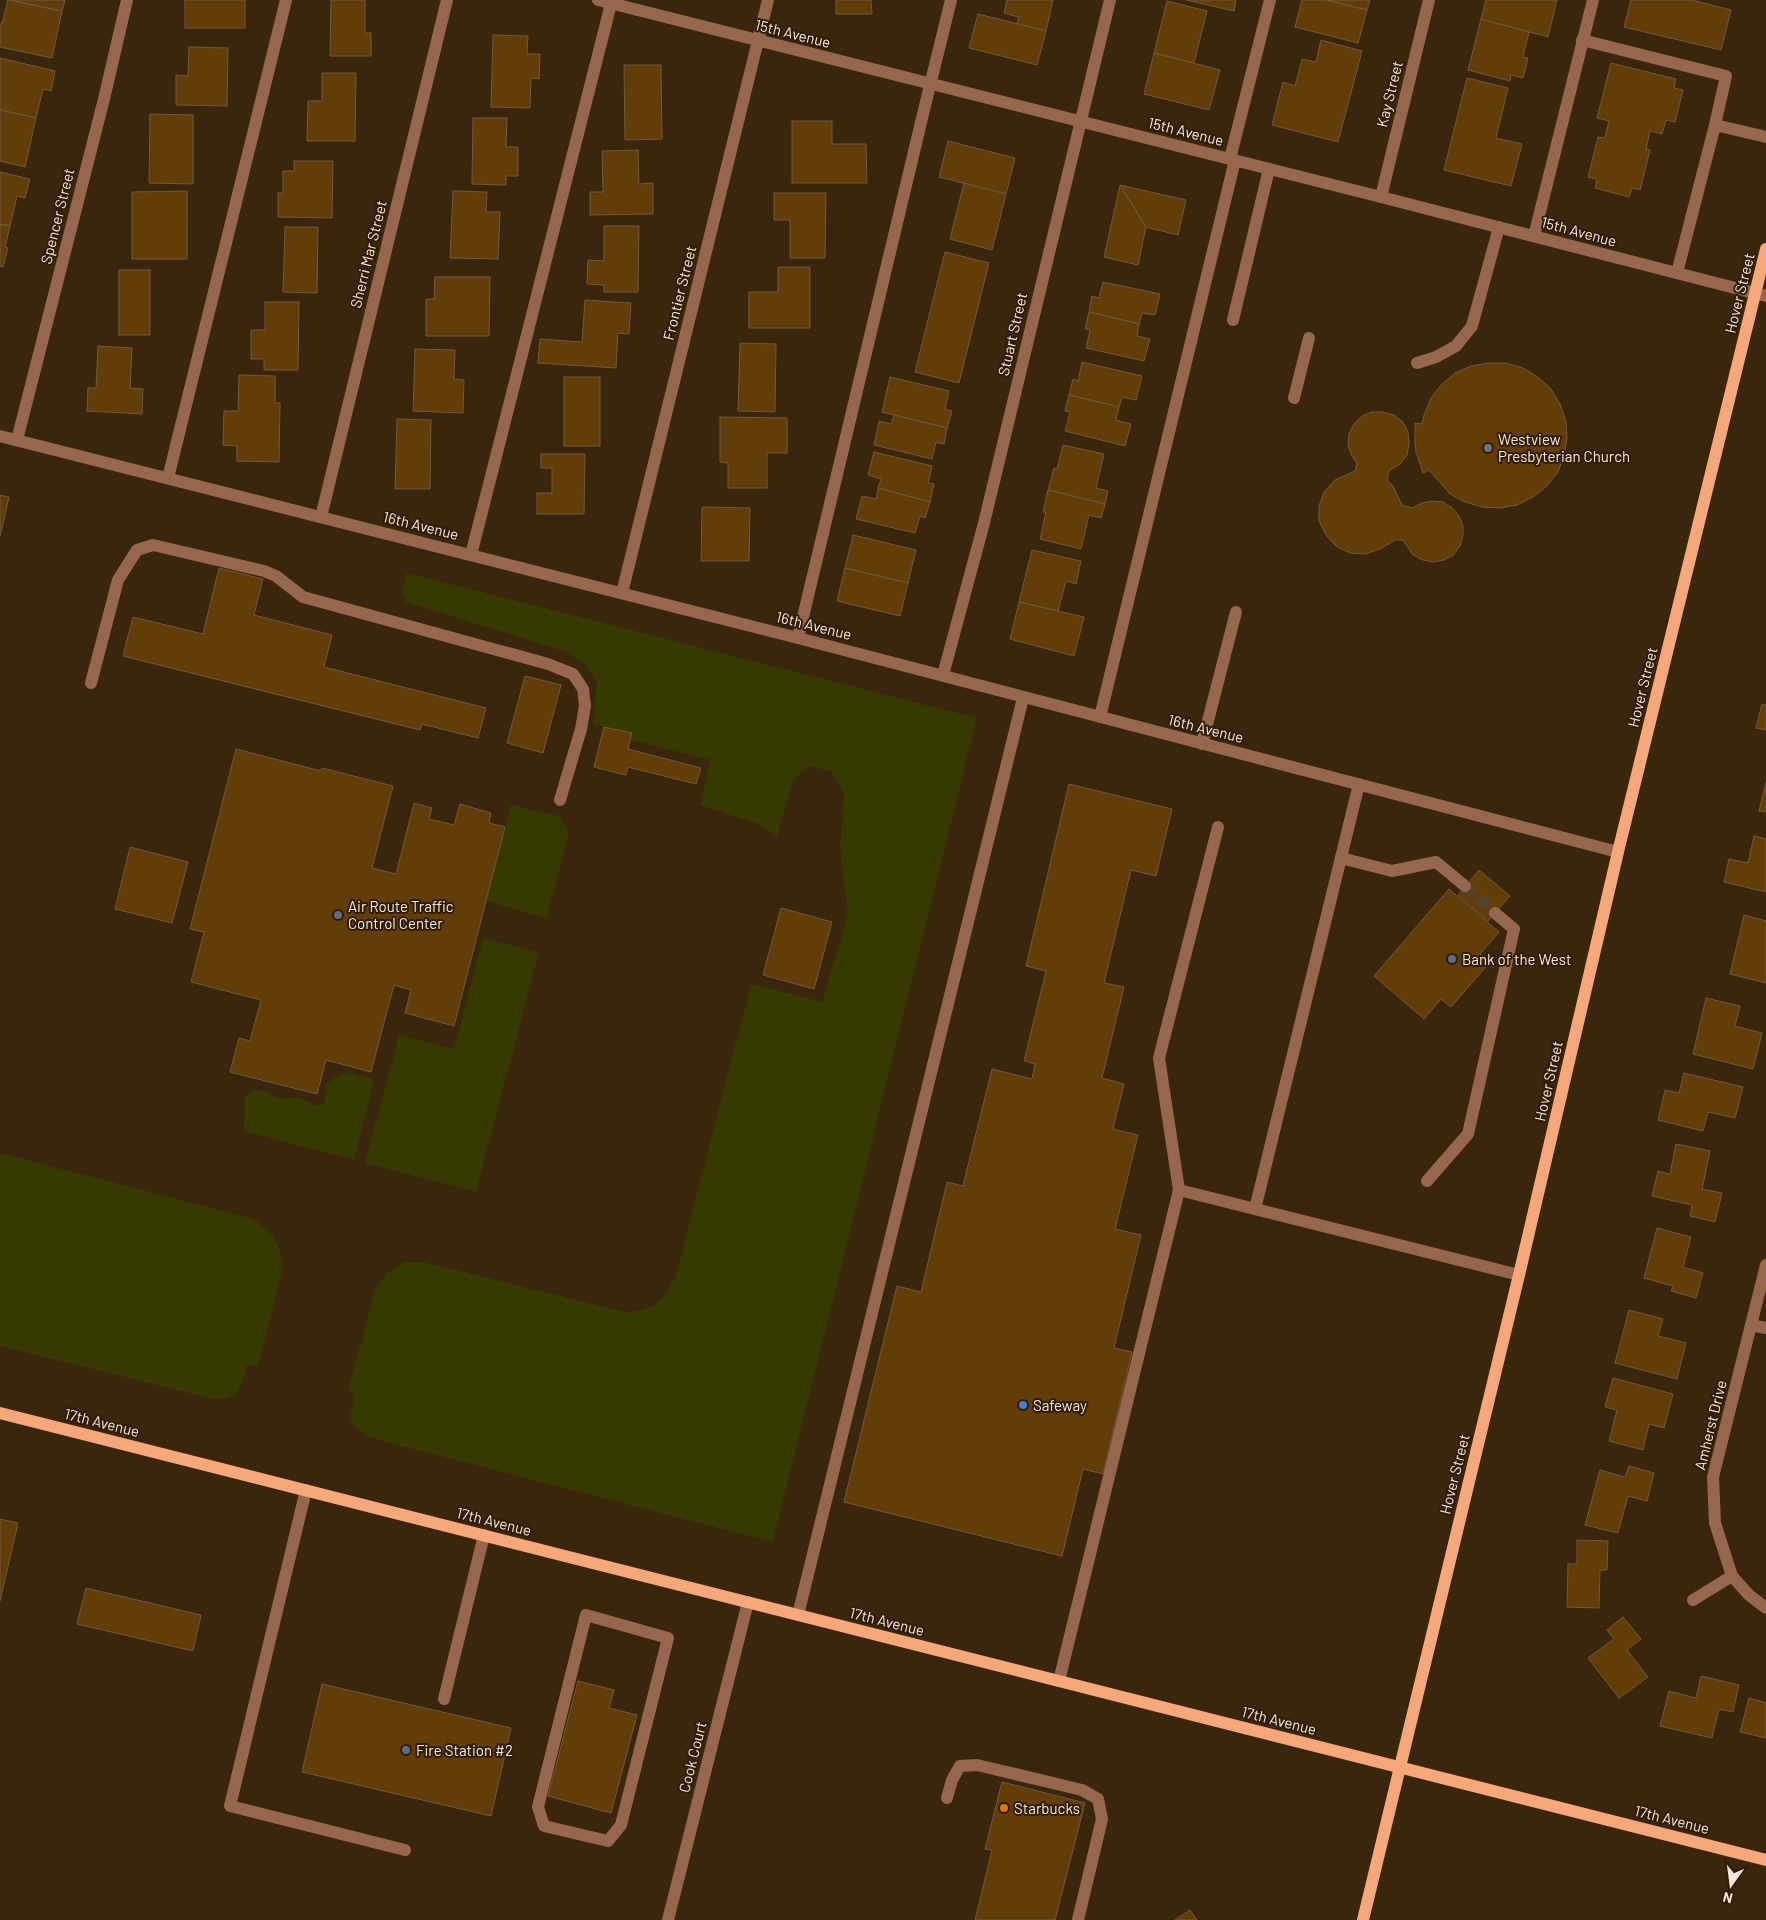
<svg xmlns="http://www.w3.org/2000/svg" width="1766" height="1920" viewBox="0 0 1766 1920" font-family="Barlow,sans-serif">
  <style>
    .green { fill: #373a00 }
    .building { fill: #633d08; stroke: #705940 }
    .lines { fill: none; stroke-linecap: round; stroke-linejoin: round }
    .minor-tunnel { stroke: #56432c; stroke-width: 12; stroke-dasharray: 12 6; stroke-linecap: butt }
    .minor { stroke: #96674c; stroke-width: 12 }
    .major { stroke: #f6a87a; stroke-width: 12 }
    .worship-dot { fill: #6b7280; stroke: #301c04; stroke-width: 2 }
    .service-dot { fill: #5c6f8a; stroke: #301c04; stroke-width: 2 }
    .shop-dot { fill: #3f7fe0; stroke: #301c04; stroke-width: 2 }
    .food-dot { fill: #e8710a; stroke: #301c04; stroke-width: 2 }
    .labels { text-anchor: middle; dominant-baseline: central; stroke-width: 4; stroke-linejoin: round; paint-order: stroke }
    .street-label { font-size: 15px; fill: #f6e8da; stroke: #301c04 }
    .poi-label { font-size: 15px; fill: #f6e8da; stroke: #301c04; text-anchor: start }
  </style>
  <rect width="100%" height="100%" fill="#3a260d"/>
  <!-- green -->
  <g class="green">
    <path d="M407,573L977,718L773,1542L367,1437L350,1421L354,1393L348,1391L375,1289L387,1273L405,1262H423L625,1312C653,1311 662,1302 675,1278L751,984L822,1002L848,914L840,848L844,794L831,771L808,766L793,781L777,836L759,824L700,805L710,760L631,740V733L593,724L597,681L584,664L567,652L406,602L402,592Z"/>
    <path d="M511,805L559,816L569,832L547,918L486,901Z"/>
    <path d="M483,938L539,952L476,1192L365,1163L399,1035L454,1049Z"/>
    <path d="M350,1072L374,1079L354,1160L243,1131C246,1119 244,1108 245,1096L255,1089L266,1092L279,1099L298,1097L316,1106L324,1104L327,1083L342,1074Z"/>
    <path d="M0,1153L254,1219C274,1235 279,1241 283,1267L258,1367L247,1365C241,1385 240,1402 214,1399L0,1346Z"/>
  </g>
  <!-- building -->
  <g class="building">
    <path d="M8,0L62,11L52,58L0,47V24H2Z"/>
    <path d="M10,0H65L62,11Z"/>
    <rect x="185" y="0" width="60" height="28"/>
    <path d="M331,0H365V33H371V56H330Z"/>
    <path d="M836,0H871L872,14H836Z"/>
    <path d="M1007,0H1053L1046,31L1017,24L1019,17L1004,13Z"/>
    <path d="M1186,0H1236L1234,11Z"/>
    <path d="M1302,0H1327L1367,10L1358,43L1295,27Z"/>
    <path d="M1327,0H1370L1367,10Z"/>
    <path d="M1486,0H1557L1548,37L1481,19Z"/>
    <path d="M1631,0H1692L1731,10L1721,50L1624,27Z"/>
    <path d="M1167,1L1207,11L1194,63L1154,53Z"/>
    <path d="M978,14L1046,31L1037,65L969,48Z"/>
    <path d="M1481,19L1529,32L1523,57L1528,58L1523,78L1511,75L1510,81L1468,70Z"/>
    <path d="M493,35L528,36L527,54H540L539,79L531,78L530,108L491,107Z"/>
    <path d="M1321,40L1362,51L1338,142L1272,125L1283,82L1295,86L1302,59L1316,62Z"/>
    <path d="M189,47L228,48L227,106L176,105V75L188,76Z"/>
    <path d="M1154,53L1220,70L1209,110L1144,94Z"/>
    <path d="M0,58L55,71L51,91L43,89L36,118L0,110Z"/>
    <path d="M1611,63L1676,79L1674,88L1683,90L1675,122L1666,120L1662,134L1650,131L1646,149L1650,150L1640,190L1632,188L1629,197L1595,188L1597,179L1588,177L1598,137L1605,138L1609,121L1597,118Z"/>
    <path d="M624,65H661L662,139L625,140Z"/>
    <path d="M322,73H356L355,141H307L308,101H322Z"/>
    <path d="M1467,78L1508,88L1496,138L1522,144L1511,186L1444,170Z"/>
    <path d="M0,110L36,118L25,167L0,161Z"/>
    <path d="M150,114L193,115V184L149,183Z"/>
    <path d="M473,118H507L506,147H518V176H506V185L472,184Z"/>
    <path d="M792,121H832V144H866L867,183H792Z"/>
    <path d="M948,141L1015,158L1006,194L939,177Z"/>
    <path d="M638,150L639,184L653,183V214L590,215V192H603L602,151Z"/>
    <path d="M294,161H333L332,218L278,217V193H283V171H294Z"/>
    <path d="M0,172L30,179L25,198L17,196L10,226L0,224Z"/>
    <path d="M964,183L1006,194L992,250L950,239Z"/>
    <path d="M1120,185L1186,200L1178,235L1146,227Z"/>
    <path d="M1120,185L1146,227L1138,265L1104,257Z"/>
    <path d="M187,191V259H132V192Z"/>
    <path d="M453,191L487,192L486,212H500L498,259L450,258Z"/>
    <path d="M774,193H826L825,258H790V220H774Z"/>
    <path d="M0,224L10,226L5,247L8,248L3,267L0,266Z"/>
    <path d="M604,226H639L638,292H604V285L587,284L588,260L604,261Z"/>
    <path d="M285,227H318L317,293L283,292Z"/>
    <path d="M945,252L989,263L959,383L915,372Z"/>
    <path d="M778,267H810V328H749V292H778Z"/>
    <rect x="119" y="270" width="31" height="65"/>
    <path d="M435,277H490L489,336H426V299H434Z"/>
    <path d="M1103,282L1160,294L1155,315L1142,313L1139,324L1089,312L1092,296L1099,298Z"/>
    <path d="M585,300L631,303L629,334L618,333L616,368L538,363L540,339L582,342Z"/>
    <path d="M265,302H299L298,370H264V359H251V330H265Z"/>
    <path d="M1089,312L1139,324L1137,336L1150,339L1144,361L1086,348L1090,330L1085,329Z"/>
    <path d="M740,343L776,344L775,412L738,411Z"/>
    <path d="M98,346L132,348L130,388L143,389L142,414L87,411L88,388H96Z"/>
    <path d="M415,349L455,350L454,379L464,380L463,413L413,411Z"/>
    <path d="M1082,362L1142,376L1136,400L1122,397L1119,407L1069,395L1073,379L1078,381Z"/>
    <path d="M1488,363H1506L1523,368L1538,377L1551,389L1560,404L1566,421L1567,439L1564,456L1558,472L1547,486L1533,497L1517,505L1500,508L1482,507L1465,502L1450,494L1429,470L1423,473L1416,452L1415,442V423L1422,424L1424,415L1431,398L1441,385L1455,373L1471,366Z"/>
    <path d="M239,375L275,376V403H280L279,462L237,461V446L223,445L224,411H238Z"/>
    <rect x="564" y="377" width="36" height="69"/>
    <path d="M890,377L949,391L945,409L952,411L947,428L882,412Z"/>
    <path d="M1069,395L1119,407L1116,420L1131,424L1125,446L1065,431L1070,412L1065,411Z"/>
    <path d="M1372,412H1383L1394,415L1403,422L1408,432L1409,444L1407,455L1400,464L1389,471L1387,480L1393,486L1402,505L1412,508L1422,503L1432,501L1443,502L1452,508L1459,516L1463,526V536L1460,546L1453,555L1444,560L1433,562L1423,560L1413,555L1403,540H1395L1380,549L1365,554L1350,553L1336,546L1326,535L1319,521V506L1324,492L1335,480L1355,471L1357,464L1352,456L1348,446L1349,434L1354,424L1362,416Z"/>
    <path d="M894,415L947,428L944,444L936,442L932,459L874,445L879,421L891,424Z"/>
    <path d="M720,417L787,418V453H767V488H728V463L720,462Z"/>
    <path d="M397,419L431,420L430,489H395Z"/>
    <path d="M1063,445L1104,454L1096,488L1108,491L1105,504L1048,490L1054,468L1057,469Z"/>
    <path d="M874,452L932,466L928,483L934,484L930,502L878,488L881,479L868,475Z"/>
    <path d="M541,454H585L584,514H537V493H552V468H541Z"/>
    <path d="M878,488L930,502L925,518L920,516L915,533L856,519L862,496L876,499Z"/>
    <path d="M1048,490L1105,504L1101,518L1089,515L1081,549L1040,539L1046,512H1043Z"/>
    <path d="M0,495L9,497L0,536Z"/>
    <path d="M702,507L750,508L749,561H701Z"/>
    <path d="M853,535L916,550L908,583L845,568Z"/>
    <path d="M1032,550L1081,561L1076,584L1066,581L1058,611L1019,602Z"/>
    <path d="M219,568L263,579L254,615L332,635L324,667L486,708L478,738L422,724L420,730L123,656L133,617L203,634Z"/>
    <path d="M845,568L908,583L900,616L837,601Z"/>
    <path d="M1019,602L1084,617L1074,656L1010,639Z"/>
    <path d="M525,676L561,685L543,753L507,743Z"/>
    <path d="M1762,704L1766,705V730L1756,728Z"/>
    <path d="M604,727L632,733L628,749L701,768L696,784L628,767L626,775L594,767Z"/>
    <path d="M236,749L321,771L322,768L393,786L372,868L396,874L414,803L432,808L429,819L454,825L460,804L491,813L489,823L505,827L454,1026L405,1013L411,990L394,985L371,1072L326,1060L317,1094L230,1072L239,1038L250,1041L261,1000L191,982L204,932L190,929Z"/>
    <path d="M1766,782V812L1759,811Z"/>
    <path d="M1069,784L1172,809L1156,876L1131,870L1104,983L1124,987L1102,1078L1124,1084L1113,1129L1138,1135L1115,1229L1141,1235L1114,1348L1132,1352L1103,1474L1083,1469L1062,1556L844,1502L897,1286L921,1292L947,1182L963,1186L992,1069L1032,1079L1035,1064L1024,1061L1046,971L1026,966Z"/>
    <path d="M1754,836L1766,839V892L1724,882L1729,859L1748,863Z"/>
    <path d="M130,847L188,862L172,923L115,909Z"/>
    <path d="M1479,870L1510,896L1488,921L1458,895Z"/>
    <path d="M1449,889L1499,932L1480,954L1490,962L1451,1007L1441,999L1424,1019L1374,976Z"/>
    <path d="M781,908L832,922L814,989L763,975Z"/>
    <path d="M1744,915L1766,921V983L1730,974Z"/>
    <path d="M1706,998L1740,1006L1735,1026L1762,1033L1753,1069L1693,1054Z"/>
    <path d="M1684,1073L1743,1087L1735,1118L1708,1112L1703,1131L1658,1120L1665,1090L1679,1093Z"/>
    <path d="M1676,1144L1710,1151L1702,1189L1722,1193L1715,1222L1690,1216L1692,1205L1652,1196L1658,1171L1670,1174Z"/>
    <path d="M1657,1228L1691,1237L1683,1267L1703,1273L1696,1298L1671,1291L1673,1286L1644,1278Z"/>
    <path d="M1629,1310L1663,1319L1658,1336L1686,1343L1677,1379L1615,1363Z"/>
    <path d="M1613,1378L1673,1394L1664,1428L1649,1424L1643,1450L1609,1441L1617,1410L1605,1407Z"/>
    <path d="M1629,1466L1654,1473L1647,1501L1628,1496L1618,1533L1585,1525L1600,1470L1625,1477Z"/>
    <path d="M0,1519L18,1523L0,1601Z"/>
    <path d="M1577,1540L1608,1541L1607,1570H1600L1599,1608L1567,1607L1568,1564H1577Z"/>
    <path d="M86,1588L201,1615L193,1651L77,1624Z"/>
    <path d="M1623,1617L1641,1639L1627,1650L1648,1677L1619,1698L1588,1658L1614,1639L1607,1630Z"/>
    <path d="M1701,1676L1739,1685L1733,1712L1719,1709L1712,1738L1660,1726L1669,1691L1696,1698Z"/>
    <path d="M578,1681L614,1690L609,1708L637,1715L611,1813L548,1796Z"/>
    <path d="M322,1684L511,1728L491,1816L302,1772Z"/>
    <path d="M1749,1698L1766,1703V1738L1740,1732Z"/>
    <path d="M1002,1782L1085,1803L1055,1920H975L992,1850L985,1849Z"/>
    <path d="M1190,1910L1197,1920H1175Z"/>
  </g>
  <g class="lines">
    <!-- minor-tunnel -->
    <path class="minor-tunnel" d="M1465,886L1495,913"/>
    <!-- minor -->
    <g class="minor">
      <path d="M598,0L1381,197L1766,296"/>
      <path d="M1582,40L1726,76L1715,125"/>
      <path d="M1230,159L1270,0"/>
      <path d="M1381,197L1429,0"/>
      <path d="M1534,236L1593,0"/>
      <path d="M1677,273L1715,125L1766,137"/>
      <path d="M1233,320L1269,169"/>
      <path d="M1417,363L1436,357L1456,346L1472,326L1499,227"/>
      <path d="M1294,398L1309,338"/>
      <path d="M0,436L798,638L1618,852"/>
      <path d="M17,440L104,99L127,0"/>
      <path d="M168,478L286,0"/>
      <path d="M321,517L447,0"/>
      <path d="M471,555L612,0"/>
      <path d="M622,593L768,0"/>
      <path d="M798,638L923,114L951,0"/>
      <path d="M943,675L984,523L1110,0"/>
      <path d="M91,683L118,580L137,550L153,545L264,571L276,576L303,597L548,664L573,674L583,689L585,706L581,729L560,800"/>
      <path d="M1100,717L1235,160"/>
      <path d="M1202,744L1236,612"/>
      <path d="M1341,858L1392,871L1436,862L1465,886"/>
      <path d="M1427,1181L1468,1134L1514,929L1495,913"/>
      <path d="M1179,1190L1519,1275"/>
      <path d="M1255,1209L1359,784"/>
      <path d="M1766,1265L1713,1477L1715,1523L1732,1576L1749,1595L1766,1608"/>
      <path d="M1751,1325L1766,1328"/>
      <path d="M306,1490L230,1806L405,1850"/>
      <path d="M1693,1600L1732,1576"/>
      <path d="M586,1615L668,1638L621,1825L608,1841L544,1826L538,1807Z"/>
      <path d="M798,1615L1023,698"/>
      <path d="M1059,1681L1179,1190L1159,1058L1218,827"/>
      <path d="M444,1699L484,1535"/>
      <path d="M947,1798L952,1780L960,1766L977,1765L1082,1790L1098,1799L1102,1819L1078,1920"/>
      <path d="M668,1920L748,1602"/>
    </g>
    <!-- major -->
    <g class="major">
      <path d="M0,1413L1766,1860"/>
      <path d="M1363,1920L1519,1275L1618,852L1766,249"/>
    </g>
  </g>
  <!-- markers -->
  <circle class="worship-dot" cx="1488" cy="448" r="5"/>
  <g class="service-dot">
    <circle cx="338" cy="915" r="5"/>
    <circle cx="1452" cy="959" r="5"/>
    <circle cx="406" cy="1750" r="5"/>
  </g>
  <circle class="shop-dot" cx="1023" cy="1405" r="5"/>
  <circle class="food-dot" cx="1004" cy="1808" r="5"/>
  <g class="labels">
    <!-- street labels -->
    <g class="street-label">
      <text transform="translate(793 33) rotate(14)">15th Avenue</text>
      <text transform="translate(1389 94) rotate(-76)">Kay Street</text>
      <text transform="translate(1186 131) rotate(14)">15th Avenue</text>
      <text transform="translate(57 216) rotate(-76)">Spencer Street</text>
      <text transform="translate(1579 231) rotate(15)">15th Avenue</text>
      <text transform="translate(368 254) rotate(-76)">Sherri Mar Street</text>
      <text transform="translate(679 293) rotate(-76)">Frontier Street</text>
      <text transform="translate(1739 293) rotate(-76)">Hover Street</text>
      <text transform="translate(1012 334) rotate(-77)">Stuart Street</text>
      <text transform="translate(421 525) rotate(14)">16th Avenue</text>
      <text transform="translate(814 625) rotate(14)">16th Avenue</text>
      <text transform="translate(1642 687) rotate(-76)">Hover Street</text>
      <text transform="translate(1206 728) rotate(14)">16th Avenue</text>
      <text transform="translate(1548 1081) rotate(-77)">Hover Street</text>
      <text transform="translate(102 1422) rotate(14)">17th Avenue</text>
      <text transform="translate(1710 1425) rotate(-76)">Amherst Drive</text>
      <text transform="translate(1454 1474) rotate(-76)">Hover Street</text>
      <text transform="translate(494 1521) rotate(14)">17th Avenue</text>
      <text transform="translate(887 1621) rotate(14)">17th Avenue</text>
      <text transform="translate(1279 1720) rotate(14)">17th Avenue</text>
      <text transform="translate(692 1757) rotate(-76)">Cook Court</text>
      <text transform="translate(1672 1819) rotate(14)">17th Avenue</text>
    </g>
    <!-- poi labels -->
    <g class="poi-label">
      <text x="1498" y="439">Westview<tspan x="1498" dy="17">Presbyterian Church</tspan></text>
      <text x="348" y="906">Air Route Traffic<tspan x="348" dy="17">Control Center</tspan></text>
      <text x="1462" y="959">Bank of the West</text>
      <text x="1033" y="1405">Safeway</text>
      <text x="416" y="1750">Fire Station #2</text>
      <text x="1014" y="1808">Starbucks</text>
    </g>
  </g>
  <!-- north arrow -->
  <g transform="translate(1731 1885) rotate(194)" stroke="#301c04" stroke-width="4" paint-order="stroke">
  <path d="M0-4L9 19L0 12L-9 19Z" fill="#f6e8da"/>
  <text y="-8" font-size="14" font-weight="bold" text-anchor="middle" fill="#f6e8da">N</text>
  </g>
</svg>
